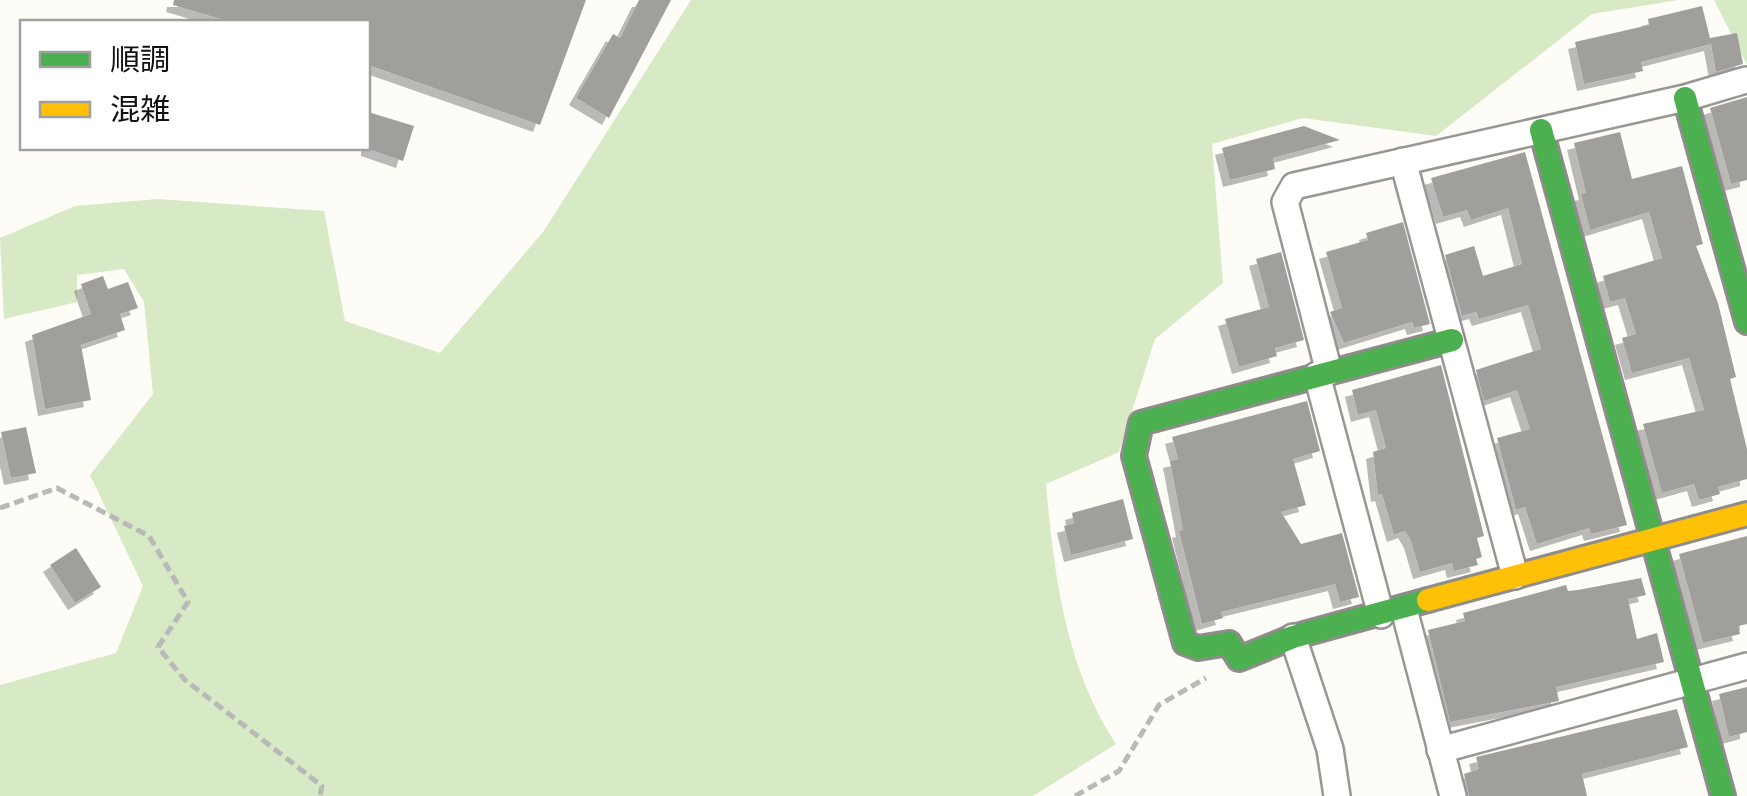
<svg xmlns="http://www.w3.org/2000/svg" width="1747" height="796" viewBox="0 0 1747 796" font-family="'Libre Baskerville','Noto Sans JP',serif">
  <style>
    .forest { fill: #d8eac5 }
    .building { fill: #a19f9c; filter: url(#shadow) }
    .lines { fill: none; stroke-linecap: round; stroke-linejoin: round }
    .street-casing { stroke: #979795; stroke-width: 30 }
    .fast-casing { stroke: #8e8d8b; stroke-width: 28 }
    .slow-casing { stroke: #8e8d8b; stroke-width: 28 }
    .path { stroke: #b9b9b8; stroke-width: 5; stroke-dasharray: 10 5; stroke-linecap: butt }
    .street { stroke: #fffffe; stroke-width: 25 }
    .fast { stroke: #4caf50; stroke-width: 22 }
    .slow { stroke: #ffc107; stroke-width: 22 }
  </style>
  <defs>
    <filter id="shadow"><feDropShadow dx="-7" dy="7" stdDeviation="0" flood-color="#0004"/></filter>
  </defs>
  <rect width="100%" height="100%" fill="#fdfcf7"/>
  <!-- forest -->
  <g class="forest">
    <path d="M691,0H1678L1592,14L1436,136L1303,118L1212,144L1223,283L1155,339L1119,452L1046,484C1054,574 1065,667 1116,744L1033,796H0V685L116,653L143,586L90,475L153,394L144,302L124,269L77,275V302L4,319L0,238L75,206L158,199L324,211L345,321L440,353L543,232Z"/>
    <path d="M1714,0H1747V65Z"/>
  </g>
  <!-- building -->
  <g class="building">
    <path d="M174,0H586L540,125L368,65V22H231L173,5Z"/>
    <path d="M639,0H671L609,118L576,98L613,34L620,38Z"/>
    <path d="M1702,6L1710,38L1737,33L1743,64L1716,72L1711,44L1641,62L1643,71L1584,84L1575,42L1649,25L1648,19Z"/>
    <path d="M1747,97V180L1731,184L1710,108Z"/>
    <path d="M368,112L414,126L403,161L368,149Z"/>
    <path d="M1304,126L1340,140L1273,158L1275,169L1230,180L1222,148Z"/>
    <path d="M1620,132L1632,179L1682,166L1703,244L1696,246L1718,303L1736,377L1730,379L1747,449V479L1718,487L1720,494L1699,500L1694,484L1662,493L1643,424L1704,410L1689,358L1632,373L1622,338L1636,334L1625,298L1610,302L1603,276L1662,258L1649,212L1590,230L1581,194L1586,193L1574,143Z"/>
    <path d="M1525,152L1627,525L1591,534L1589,528L1537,544L1525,507L1516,510L1497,438L1530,429L1517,390L1484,401L1476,370L1541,349L1528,305L1479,319L1476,312L1462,316L1445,255L1474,246L1483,276L1522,264L1508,208L1471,220L1467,210L1443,217L1431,178Z"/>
    <path d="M1403,222L1430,324L1414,328L1412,322L1344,343L1330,312L1342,308L1326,252L1368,240L1366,233Z"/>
    <path d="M1281,252L1304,340L1275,348L1277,356L1239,367L1225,319L1269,307L1256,259Z"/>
    <path d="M103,276L108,289L128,282L138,308L120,314L125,330L81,345L91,400L45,409L32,335L91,314L81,284Z"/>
    <path d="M1441,365L1484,536L1477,538L1482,557L1476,559L1478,565L1454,571L1452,563L1420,572L1411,541L1405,531L1394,535L1382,494L1378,495L1373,452L1386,448L1376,410L1358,415L1352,390Z"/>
    <path d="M1307,401L1320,451L1293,459L1306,505L1281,512L1301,544L1342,533L1359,597L1340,602L1335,584L1221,612L1223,618L1202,624L1179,531L1183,530L1170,461L1178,459L1172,437Z"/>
    <path d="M26,427L36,473L11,478L1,432Z"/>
    <path d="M1123,499L1133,539L1071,555L1064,526L1074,523L1072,513Z"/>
    <path d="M1747,536V624L1738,626L1740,634L1703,643L1679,554Z"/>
    <path d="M76,548L101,587L75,603L50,565Z"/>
    <path d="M1641,578L1646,595L1628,599L1637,639L1657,633L1664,662L1556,687L1559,701L1450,722L1428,630L1465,621L1463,613L1566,585L1568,591L1578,590Z"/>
    <path d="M1747,687V732L1729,737L1719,694Z"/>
    <path d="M1677,709L1688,747L1582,774L1587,796H1469L1464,774L1479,769L1476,757Z"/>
  </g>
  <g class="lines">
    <!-- street casing -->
    <g class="street-casing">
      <g id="street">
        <path d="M1403,161L1515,576"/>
        <path d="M1329,372L1285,202L1294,186L1685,98L1746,80"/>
        <path d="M1317,375L1381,615"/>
        <path d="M1404,609L1453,796"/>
        <path d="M1293,637L1330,749L1337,796"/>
        <path d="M1440,750L1747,666"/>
      </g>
    </g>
    <!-- fast casing -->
    <g class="fast-casing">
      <g id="fast">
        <path d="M1685,98L1747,322"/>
        <path d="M1541,130L1723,796"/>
        <path d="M1428,600L1293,637L1239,659L1229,643L1198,648L1185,643L1134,456L1141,423L1452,340"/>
      </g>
    </g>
    <!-- slow casing -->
    <g class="slow-casing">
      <path id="slow" d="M1428,600L1747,514"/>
    </g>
    <!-- path -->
    <g class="path">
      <path d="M0,508L57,488L149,536L188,602L158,647L184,679L322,786L320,796"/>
      <path d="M1075,796L1119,771L1159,705L1206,678"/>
    </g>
    <!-- street -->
    <use href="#street" class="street"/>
    <!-- fast -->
    <use href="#fast" class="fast"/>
    <!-- slow -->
    <use href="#slow" class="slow"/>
  </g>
  <!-- legend -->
  <rect x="20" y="20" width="350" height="130" fill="#ffffff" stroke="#a0a0a0" stroke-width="2.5"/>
  <rect x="40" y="52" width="50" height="15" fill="#4caf50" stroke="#a0a0a0" stroke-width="2.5"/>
  <text x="110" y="70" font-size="30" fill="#111111">順調</text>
  <rect x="40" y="102" width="50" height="15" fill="#ffc107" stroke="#a0a0a0" stroke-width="2.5"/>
  <text x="110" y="120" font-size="30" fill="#111111">混雑</text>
</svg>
